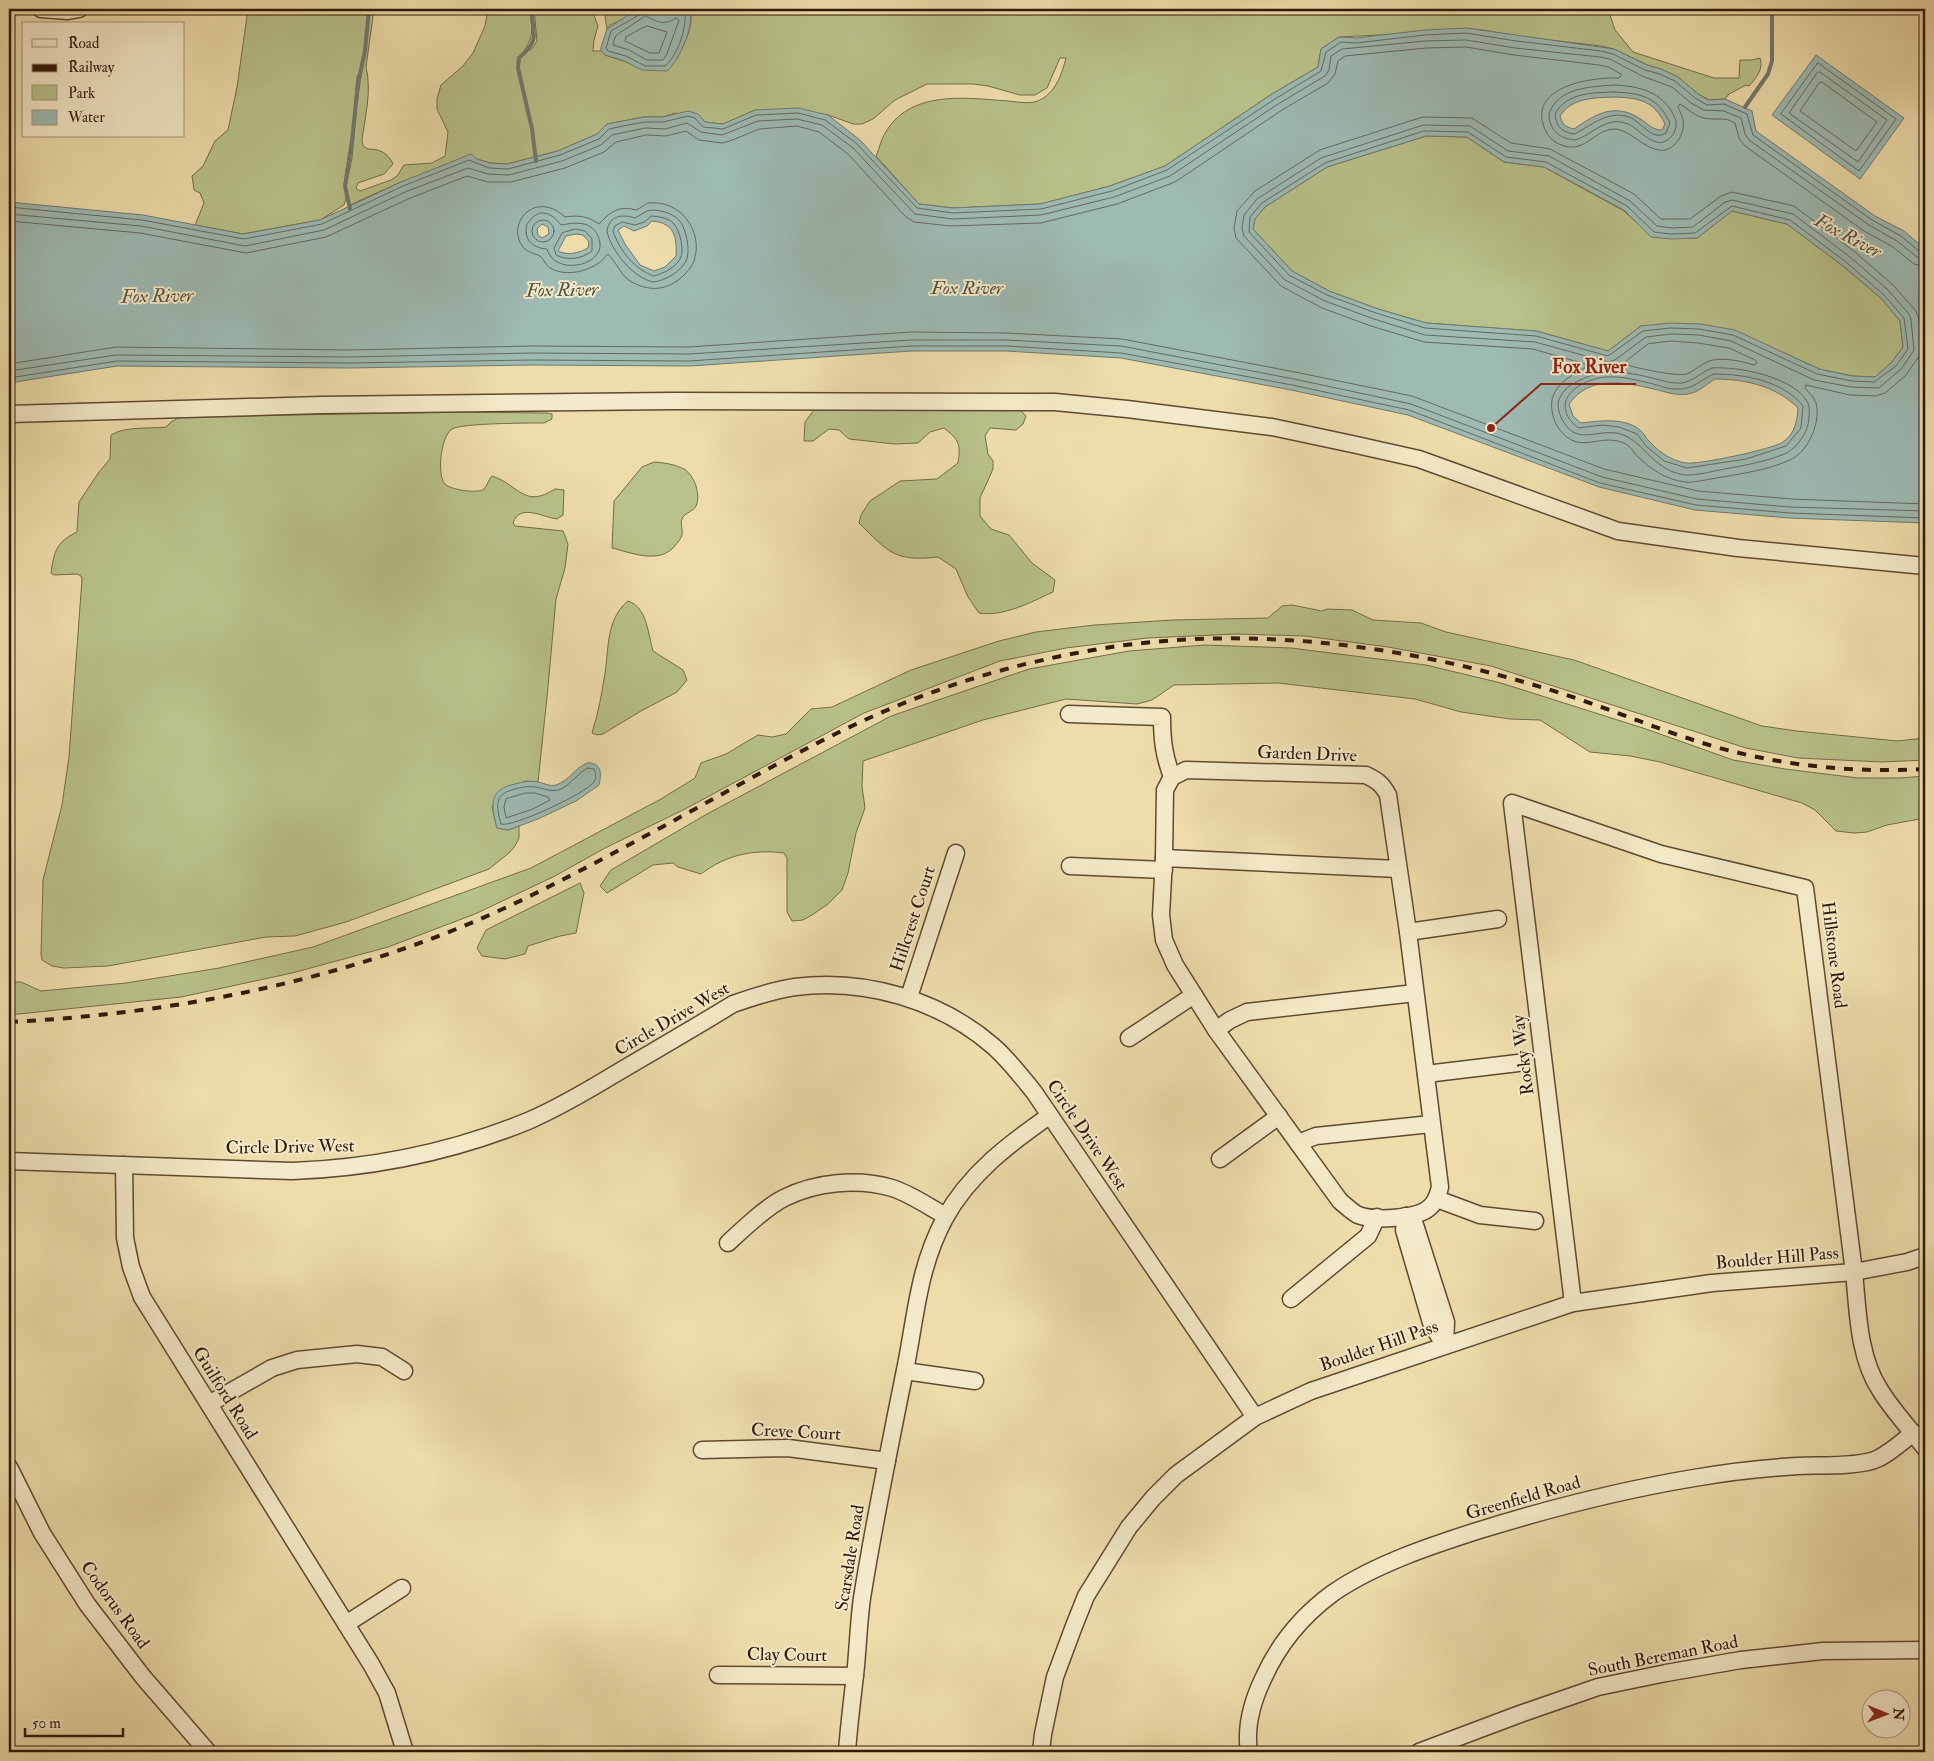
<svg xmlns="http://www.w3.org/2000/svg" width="1934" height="1761" viewBox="0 0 1934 1761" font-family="'IM FELL Double Pica',serif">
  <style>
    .green { fill: #b8c189; stroke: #746c49 }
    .water { fill: #9dbab3; stroke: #71796f; fill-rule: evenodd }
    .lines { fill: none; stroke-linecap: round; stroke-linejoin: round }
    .shore { stroke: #66695e; stroke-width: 1 }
    .stream { stroke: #71796f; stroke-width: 4 }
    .minor-casing { stroke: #604932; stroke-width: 19 }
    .minor { stroke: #f4e9c8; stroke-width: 16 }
    .rail { stroke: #301809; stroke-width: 4; stroke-dasharray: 9 9; stroke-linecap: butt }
    .labels { text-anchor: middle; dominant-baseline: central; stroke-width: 4; stroke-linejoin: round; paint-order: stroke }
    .street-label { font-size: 18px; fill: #301809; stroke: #f4e9c8 }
    .water-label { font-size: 19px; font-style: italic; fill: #565144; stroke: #f4e9c8 }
    .leader { fill: none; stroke: #8f2418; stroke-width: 2 }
    .callout-dot { fill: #8f2418; stroke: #f4e9c8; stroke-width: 2 }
    .callout-label { font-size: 19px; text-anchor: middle; font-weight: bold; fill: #8f2418; stroke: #f4e9c8; stroke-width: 4; stroke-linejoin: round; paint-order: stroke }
  </style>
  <rect width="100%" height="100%" fill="#eeddab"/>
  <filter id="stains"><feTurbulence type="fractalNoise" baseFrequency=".004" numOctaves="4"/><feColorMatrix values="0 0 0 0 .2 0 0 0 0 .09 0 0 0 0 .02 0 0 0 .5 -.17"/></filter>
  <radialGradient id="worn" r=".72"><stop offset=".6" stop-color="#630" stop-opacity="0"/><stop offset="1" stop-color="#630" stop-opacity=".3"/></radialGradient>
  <!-- green -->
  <g class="green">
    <path d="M246,9H374L366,67C372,91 365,117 362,140L363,146L368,149C380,149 388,153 393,164L384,174L358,183L356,188L360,191L391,180L397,176L404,165L432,163L445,156L448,132L437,109V99L441,85L463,66L473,53L485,26L488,9H530C531,23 535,35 526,47L531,50L537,41L534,9H585L593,13L598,26L594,40L593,51H601L605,55L633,64L677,59C683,45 696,24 689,9H1608L1615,30L1633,52L1714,78H1739L1740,60H1752L1760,58C1764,69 1756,78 1749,86L1746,85L1729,94L1725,99L1709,100L1698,94L1678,77L1661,69L1647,65L1614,49L1601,46L1516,36L1483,30L1339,37L1321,49L1318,67L1272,94L1165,166L1110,186L1041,204L953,208L919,204L876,156C879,149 881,141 884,135C909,89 965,98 1008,101C1018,102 1033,105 1042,99C1057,90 1062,73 1066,58H1060L1047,88L1035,95H1020L988,86L973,84H927L895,100L873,119L862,124H853L828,115L755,110L723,124L705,122L701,118L675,113L663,117H644L607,124L597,134L558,151L507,164L490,163L477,159L401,182L350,205L346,187L352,158L357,103L362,70L357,76L352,134L344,184L346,199L344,205L320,220L243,234L195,225L204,203L200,193L194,190L192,176L203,166L215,141L228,130L237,87L247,16Z"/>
    <path d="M610,9H671L664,12L647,9L610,25L607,29L605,17Z"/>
    <path d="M1426,136L1467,137L1504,162L1544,167L1624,211L1652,237L1697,238L1732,211L1787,224L1843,266L1881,298L1900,321L1903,347L1892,362L1875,377L1852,376L1819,369L1780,351L1641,326L1608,351L1536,331L1426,323L1378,309L1329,291L1292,271L1253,229L1255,219L1265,207L1327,167Z"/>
    <path d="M924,407L1018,408L1026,416L1023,424L1016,430L990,428L985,436L988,454L993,461V469L980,498V516L991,529L1009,535L1032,563L1055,580L1053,592C1031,602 1004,617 979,613L968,597L956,569L938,557C895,562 888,552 859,523L861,515L870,501L900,481L937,479L958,463C961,444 959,440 944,428L930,432L918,443L895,444L849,439L839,430L829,429L813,441H804L805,422L814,410Z"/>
    <path d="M458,412L546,413L552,414V419L544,423C529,423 462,423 452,429C441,436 437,472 444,483C449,490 478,494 484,489C487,486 489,479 492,476C519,485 524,509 555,489L564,490L563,515L557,519C542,517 520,503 513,523L515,526L563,531L568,544L565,568L556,599L547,697L538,782L525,781L492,807L497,828L508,830L519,826V838L515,846L509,853L489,869L346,922L295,936L266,937L108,966L64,968L52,966L42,960L41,954L43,880L62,805L69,757L82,579L81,576L77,574L54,575L51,573C54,552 56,542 77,532L79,502L99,472L110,459L111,435C125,426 149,429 166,427L171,422L180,417Z"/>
    <path d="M654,462C665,463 674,464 684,469C695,476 701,495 696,506C693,512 685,512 682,519C680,524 683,529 682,534C682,538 677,543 674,547C658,564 632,553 612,548L614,501L642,467Z"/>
    <path d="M628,601C647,607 648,634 653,651L683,670L687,680L677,692L641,711L603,734L597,735L592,733C598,714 602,693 605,673C609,648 606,619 628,601Z"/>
    <path d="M1292,605L1322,611L1327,609L1352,610L1373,620L1421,623L1446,632L1574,660L1762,726L1797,731L1897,741L1925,738V760L1882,762L1798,758L1746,748L1491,666L1388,647L1305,636L1236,634L1147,638L1066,648L1000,661L864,713L685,809L605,848L555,876L475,914L388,947L292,973L181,997L9,1015V982H21L41,991L126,983L219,968L313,947L531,868L661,799L695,778L701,763L726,754L758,735L772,737L786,734L811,709L832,707L911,670L999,641L1036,632L1094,625L1173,620L1268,618L1282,606Z"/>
    <path d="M1205,645L1291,648L1426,665L1501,683L1646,729L1733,760L1785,769L1858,778H1900L1925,776V818L1887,825L1867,832L1854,833L1836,831L1815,810L1802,803L1660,762L1630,756L1590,752L1540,720L1510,719L1461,712L1415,699L1278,683L1174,685L1152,700L1137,704L1066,699L983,720L863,761L862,786L865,808L856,833L848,873L842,890L828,904L812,915L803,920L792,921L787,912V858L784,853C753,849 726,855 701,874L678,867L673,863L653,865L607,893L600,886L611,870L707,814L891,716L1029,669L1129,651Z"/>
    <path d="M580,883L584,893L576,933L560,936L528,946L525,954L505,959L482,956L477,948L486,930Z"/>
  </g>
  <!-- water -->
  <g class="water">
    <path d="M647,9L664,12L671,9H689C696,23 679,61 667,71L642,70L624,61L605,55L601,51V47L607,29L633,12Z"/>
    <path d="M1467,28L1614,49L1647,65L1661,69L1678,77L1698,94L1708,100L1725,99L1752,111L1756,131L1875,216L1904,231L1925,249V523L1789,518L1695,510L1599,487L1408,415L1291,390L1121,358L1006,351H911L690,366L531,365L349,368L117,366L9,383V202L143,215L243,234L320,220L401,182L471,154L477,159L490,163L507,164L558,151L597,134L607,124L644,117H663L688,111L698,114L705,122L723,124L755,110L798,108L828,115L860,140L919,204L953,208L1040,204L1110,186L1165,166L1272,94L1318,67L1321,49L1339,37L1356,38L1425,30ZM1615,97C1640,98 1654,101 1665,124L1662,130C1653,130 1649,125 1642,120C1616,102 1597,113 1574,129C1565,127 1562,124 1560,116C1572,97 1595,98 1615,97ZM1426,136L1467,137L1504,162L1544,167L1624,210L1651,237L1671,239L1697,238L1732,211L1787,224L1843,266L1881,298L1900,321L1903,347L1892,362L1875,377L1852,376L1819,369L1735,330L1700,324L1670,323L1641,326L1608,351L1536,331L1426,323L1378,309L1329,291L1292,271L1253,229L1255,219L1265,207L1327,167ZM652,221C674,223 677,236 676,256L665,267L654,271L640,265L625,244L618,230L624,226L634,231L647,226ZM542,224L548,227L549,234L542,238L538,235L537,229ZM576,234L583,235L589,242L588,248C578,253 569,256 558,251L566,236ZM1715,379C1745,379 1776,386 1798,408C1797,421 1795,434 1783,442C1773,449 1698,465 1686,463C1672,461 1659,452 1650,442C1646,439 1644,433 1640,430C1624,417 1599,421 1581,423L1573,416L1569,404C1590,375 1623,382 1654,389C1666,392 1679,397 1692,393C1700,391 1708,383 1715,379Z"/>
    <path d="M1816,55L1904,118L1860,179L1772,115Z"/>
    <path d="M587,763C601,762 602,773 599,785L576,801L538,819L508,830L497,828C491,805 488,790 515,784C522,782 531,780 538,782C545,783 549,787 556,785C569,781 575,768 587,763Z"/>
  </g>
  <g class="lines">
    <!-- shore -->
    <g class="shore">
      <path d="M641,9L639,15L611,31L606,48L608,51L626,56L645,66H665C679,54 687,26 685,9"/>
      <path d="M646,16C657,22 664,26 676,18L679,20L667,54L663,60H647L629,50L613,45L615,37L618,34Z"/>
      <path d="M647,26L667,32L659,53H650L625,41L626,37Z"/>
      <path d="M1818,63L1896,119L1859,171L1781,114Z"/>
      <path d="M1820,72L1887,120L1858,162L1789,113L1817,73Z"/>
      <path d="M1822,82L1877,122L1856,151L1800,111L1819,83Z"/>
      <path d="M1614,85C1639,86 1663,92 1674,116C1678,124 1676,131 1671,137C1656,153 1640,129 1628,124C1606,115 1593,135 1575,140C1560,139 1549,130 1549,114C1558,87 1591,87 1614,85Z"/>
      <path d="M1614,92C1641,93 1658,97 1670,123L1666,133C1652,142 1642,122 1629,117C1607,110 1593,125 1574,134C1562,132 1556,127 1555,114C1567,92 1593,93 1614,92Z"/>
      <path d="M1423,117L1472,118L1511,143L1550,149L1634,194L1661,219H1690L1721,196L1732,192L1794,206L1855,252L1893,285L1916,311L1919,319L1922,345L1920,355L1905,376L1885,393L1876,396L1850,395L1806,385L1805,388C1809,393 1814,397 1816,403C1821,422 1809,450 1792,459C1767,471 1738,474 1711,479C1703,480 1693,483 1685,482C1666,480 1649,468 1636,455C1633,451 1631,447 1626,444C1606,434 1590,447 1574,441C1565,438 1557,428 1554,419C1545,392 1562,380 1585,368V364L1533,349L1424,342L1371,326L1322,308L1281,286L1236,238L1234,228L1237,211L1255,191L1320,150Z"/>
      <path d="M1424,125L1470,126L1508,151L1549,156L1630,201L1657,226L1672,228L1693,227L1725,202L1732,200L1793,214L1850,257L1888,290L1909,314L1911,320L1914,350L1902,368L1879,388L1851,387L1814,380L1731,341L1699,335L1671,334L1646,337L1615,360L1608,362L1535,342L1425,335L1374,319L1325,301L1285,280L1244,236L1242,228L1244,215L1257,199L1321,158Z"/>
      <path d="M1424,131L1468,132L1506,157L1546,162L1627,206L1654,232L1671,234L1695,233L1732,206L1790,220L1846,262L1884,295L1904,318L1908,349L1896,366L1874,382L1852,381L1817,374L1733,335L1699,329L1670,328L1643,331L1608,356L1536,336L1425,328L1376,313L1327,295L1289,275L1249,232L1250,217L1262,203L1325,163Z"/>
      <path d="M648,203C680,199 704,231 694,261C692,267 687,272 683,276C667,291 649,292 630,281C621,275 616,262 608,254C604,257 602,262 597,264C583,273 564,276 550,268C545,265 544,259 540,256C534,253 528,253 523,247C505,224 535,189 565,217C578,215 588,216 599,224C610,212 619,205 636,210Z"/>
      <path d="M9,207L142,220L244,239L322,224L403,186L469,160L489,168L508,169L560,155L599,139L609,129L633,124L645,122H663L688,116L695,118L703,127L723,129L756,115L798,113L825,120L856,143L917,208L953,213L1041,209L1112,191L1167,170L1275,99L1321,71L1326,52L1341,42L1356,43L1425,35L1466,33L1516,41L1601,51L1613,54L1645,70L1660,74L1675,81L1695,98L1707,105L1724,104L1747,114L1753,135L1872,220L1901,236L1920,252L1925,253"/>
      <path d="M654,210C663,211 672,213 679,220C686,227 691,252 686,261C680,272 666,280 654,282C634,279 611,251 607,231C609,215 623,214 635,218L647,211Z"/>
      <path d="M540,213C550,212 555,218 561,225C568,224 576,222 584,224C596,226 605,244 597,254C587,269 553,271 547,249C532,248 523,239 527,224L534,216Z"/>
      <path d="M9,214L141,226L245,246L324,230L405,192L468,168L488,174L509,175L562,161L601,145L612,135L645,128L665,129L687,123L701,132L722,135L758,121L797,119L822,125L853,148L915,214L953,219L1041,215L1114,197L1170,176L1278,104L1325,76L1329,70L1331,56L1342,49L1425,41L1466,40L1515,48L1600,57L1610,59L1642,76L1672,87L1691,103L1704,110L1724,111L1741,118L1745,134L1749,140L1869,225L1897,241L1917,257L1925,259"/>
      <path d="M652,216C660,217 669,218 674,224C680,231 685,251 680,259C675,268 664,273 654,276C635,270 619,250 613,231L615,226L622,222L635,225L644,222Z"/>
      <circle cx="543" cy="231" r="11"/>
      <path d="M9,221L140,233L246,253L326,237L408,199L467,176L488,182H511L565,168L604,152L616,142L646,135L666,136L686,131L699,140L722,143L730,141L759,129L797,126L819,132L848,154L905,216L914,222L951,226L1041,223L1117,204L1175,182L1282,110L1328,83L1335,74L1338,61L1345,56L1426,48L1466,47L1514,55L1599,65L1608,67L1621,74V76L1619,78C1594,77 1532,85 1543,124C1545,132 1551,141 1559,144C1585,156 1593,129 1615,129C1635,130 1659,169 1679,139C1686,127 1684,119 1678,107L1680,104C1688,109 1695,116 1704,118C1716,121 1724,116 1735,123L1739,138L1745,146L1864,231L1893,247L1914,264L1925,267"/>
      <path d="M576,229L585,231L592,239V251C581,259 568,261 556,255L554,248L562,233Z"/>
      <path d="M1671,341L1698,343L1729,348L1755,360L1757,363L1754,365C1741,361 1720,356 1707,362C1700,365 1694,371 1687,374C1679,377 1634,368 1625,364L1626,361L1648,344Z"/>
      <path d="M9,364L116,347L349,350L531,346L689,347L911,332L1006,333L1122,339L1295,372L1412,396L1604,469L1698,491L1791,499L1925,504"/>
      <path d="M1712,368C1738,366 1795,377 1808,403C1810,408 1809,413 1809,418C1808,431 1801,442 1791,450C1782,458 1743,466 1730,468C1717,470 1697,476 1685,475C1650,470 1643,437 1616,433C1603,431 1590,437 1578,434C1567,432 1558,415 1558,405C1558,397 1566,387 1573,384C1601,367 1625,371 1656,379C1662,380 1669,383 1675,383C1690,385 1699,373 1712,368Z"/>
      <path d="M9,371L116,355L349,357L531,353L689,354L911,340H1006L1121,346L1294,379L1411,404L1602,477L1697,499L1790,507L1925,511"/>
      <path d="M1714,374C1745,374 1783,381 1803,406L1801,428L1786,446L1746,459L1687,468L1664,461L1646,446L1637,434L1619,427L1603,425L1578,428C1547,402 1578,379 1607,377C1622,376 1642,381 1657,385C1663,387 1669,389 1676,389C1693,390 1700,380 1714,374Z"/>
      <path d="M9,378L117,361L349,363L531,360L689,361L911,346H1006L1121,353L1292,385L1409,410L1600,483L1696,505L1790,513L1925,518"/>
      <path d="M588,768L594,769C596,774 597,779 593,783C584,794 512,828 501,824C496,805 494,794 515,789C522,787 528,786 535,787C544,788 551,793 561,789C572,784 577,773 588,768Z"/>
      <path d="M526,793H535L548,797L550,800L533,809L506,818L504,807L506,799Z"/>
    </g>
    <!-- stream -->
    <g class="stream">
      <path d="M531,9C533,34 541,39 519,58L518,68L532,129L536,161"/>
      <path d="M1745,107L1768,74L1772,61V9"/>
      <path d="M350,209L345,186L352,141L358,83L365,51L369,9"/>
    </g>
    <!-- minor casing -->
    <g class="minor-casing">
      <g id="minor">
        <path d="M41,9L68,11L79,9"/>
        <path d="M9,414L321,405L671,401L1055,402L1127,409L1272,427L1352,444L1419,459L1618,531L1738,548L1925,566"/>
        <path d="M1069,714L1162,717C1162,741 1164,755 1172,777"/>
        <path d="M1186,770L1366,775C1378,781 1382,784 1388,795L1408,932L1440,1187C1438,1195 1436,1202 1430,1207C1418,1219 1374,1221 1358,1215C1352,1212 1345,1205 1340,1201L1216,1030L1175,965L1164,940L1161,915L1164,858L1165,790L1172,777Z"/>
        <path d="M1164,858L1398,869"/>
        <path d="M1070,866L1164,870"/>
        <path d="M1408,932L1498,919"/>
        <path d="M909,997L956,853"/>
        <path d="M1216,1030L1230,1020L1247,1012L1415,993"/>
        <path d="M1129,1038L1194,995"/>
        <path d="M1426,1074L1518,1063"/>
        <path d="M1298,1143L1316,1136L1431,1124"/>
        <path d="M1220,1159L1279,1116"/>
        <path d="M9,1161L292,1171C374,1168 452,1152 528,1121C558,1108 587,1091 615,1074C654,1051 694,1028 733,1004C753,997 774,990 795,987C865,978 940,1000 993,1046C1009,1060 1021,1076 1034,1092L1255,1417"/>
        <path d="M124,1165L125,1238L131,1267L142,1297L371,1664L387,1693L405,1752"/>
        <path d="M1437,1199L1480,1215L1535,1221"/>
        <path d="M1406,1216L1415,1225L1446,1322L1445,1345"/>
        <path d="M1406,1216L1404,1230L1432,1326L1445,1345"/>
        <path d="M728,1243C743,1229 766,1207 784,1198C816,1182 858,1178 892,1188C911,1194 929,1207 946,1216"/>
        <path d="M1291,1299L1368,1236L1377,1217"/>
        <path d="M1573,1303L1512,803L1661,854L1805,888L1854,1272C1858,1311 1858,1356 1880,1390C1893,1411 1910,1429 1925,1448"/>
        <path d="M905,1371L975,1381"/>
        <path d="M209,1404L272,1368L297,1360L357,1354L382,1357L404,1371"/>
        <path d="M702,1450L788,1448L887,1461"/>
        <path d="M9,1467L42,1533L87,1604L143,1677L208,1752"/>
        <path d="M346,1624L402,1588"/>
        <path d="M718,1675L855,1676"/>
        <path d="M847,1752C849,1723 853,1694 856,1666C858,1643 859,1620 862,1598C874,1523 889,1449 904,1375C916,1319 917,1270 945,1218C969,1174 1009,1144 1049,1116"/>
        <path d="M1041,1752L1043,1734L1055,1677L1074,1626L1086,1596L1129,1527L1153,1498L1176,1475L1255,1417L1311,1391L1573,1303L1712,1283L1854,1272L1907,1262L1925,1256"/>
        <path d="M1249,1752C1245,1726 1252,1702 1263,1679C1278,1645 1303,1615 1333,1593C1375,1564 1433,1545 1480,1530C1551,1508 1622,1490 1694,1478C1728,1472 1763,1468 1798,1466C1818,1465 1860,1467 1877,1459C1890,1453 1902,1442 1913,1433"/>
        <path d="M1419,1752L1520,1714L1598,1687L1666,1673L1741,1660L1823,1651L1925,1650"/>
      </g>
    </g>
    <!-- minor -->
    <use href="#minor" class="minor"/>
    <!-- rail -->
    <path class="rail" d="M9,1022C189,1013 372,975 534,894C613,855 689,812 766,770C807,748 849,726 892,708C961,679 1031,660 1105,648C1250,625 1405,645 1544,688C1602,705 1657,730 1716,747C1784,766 1855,773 1925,769"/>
  </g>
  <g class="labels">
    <!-- street labels -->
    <g class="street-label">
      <text transform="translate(1307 754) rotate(2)">Garden Drive</text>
      <text transform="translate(913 919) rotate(-72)">Hillcrest Court</text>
      <text transform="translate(1834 955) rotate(83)">Hillstone Road</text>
      <text transform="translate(672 1019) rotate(-30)">Circle Drive West</text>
      <text transform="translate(1523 1055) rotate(-97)">Rocky Way</text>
      <text transform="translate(1087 1135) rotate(56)">Circle Drive West</text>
      <text transform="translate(290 1147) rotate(-1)">Circle Drive West</text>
      <text transform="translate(1777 1258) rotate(-5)">Boulder Hill Pass</text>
      <text transform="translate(1379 1346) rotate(-19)">Boulder Hill Pass</text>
      <text transform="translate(225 1393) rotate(58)">Guilford Road</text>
      <text transform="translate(796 1432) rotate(3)">Creve Court</text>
      <text transform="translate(1523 1498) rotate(-16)">Greenfield Road</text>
      <text transform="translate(850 1558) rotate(-81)">Scarsdale Road</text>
      <text transform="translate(115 1605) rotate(54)">Codorus Road</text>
      <text transform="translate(787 1655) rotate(1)">Clay Court</text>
      <text transform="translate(1663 1656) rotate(-11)">South Bereman Road</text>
    </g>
    <!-- water labels -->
    <g class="water-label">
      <text transform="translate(1848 236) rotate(28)">Fox River</text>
      <text x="967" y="288">Fox River</text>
      <text transform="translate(562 290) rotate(-1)">Fox River</text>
      <text transform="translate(157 296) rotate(-1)">Fox River</text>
    </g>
  </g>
  <!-- callouts -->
  <path class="leader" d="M1491 428L1541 384H1636"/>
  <circle class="callout-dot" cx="1491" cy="428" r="5"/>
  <g class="callout-label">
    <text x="1589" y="373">Fox River</text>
  </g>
  <!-- margin -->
  <rect width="1934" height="1761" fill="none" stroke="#eeddab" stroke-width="30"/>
  <rect x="10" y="10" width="1914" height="1741" fill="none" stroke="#301809" stroke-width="2.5"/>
  <rect x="15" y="15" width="1904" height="1731" fill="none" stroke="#301809"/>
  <!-- legend -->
  <rect x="22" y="22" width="162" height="115" fill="#f4e9c8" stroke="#a6957c"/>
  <rect x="32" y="39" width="25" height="8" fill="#f4e9c8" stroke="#a6957c"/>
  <text x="68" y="48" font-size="15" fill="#301809">Road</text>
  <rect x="32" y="64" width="25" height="8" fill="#301809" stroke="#a6957c"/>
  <text x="68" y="72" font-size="15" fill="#301809">Railway</text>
  <rect x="32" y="85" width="25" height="15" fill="#b8c189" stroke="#a6957c"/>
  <text x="68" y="98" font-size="15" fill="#301809">Park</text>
  <rect x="32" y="110" width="25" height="15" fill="#9dbab3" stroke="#a6957c"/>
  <text x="68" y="122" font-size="15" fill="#301809">Water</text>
  <!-- north arrow -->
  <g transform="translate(1886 1714) rotate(91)"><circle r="24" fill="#f4e9c8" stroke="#a6957c"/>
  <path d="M0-4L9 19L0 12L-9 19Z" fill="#8f2418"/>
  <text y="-8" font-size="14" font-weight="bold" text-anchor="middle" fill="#301809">N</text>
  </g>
  <!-- scale -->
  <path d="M25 1728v8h98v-8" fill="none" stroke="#301809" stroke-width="2.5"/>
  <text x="32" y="1728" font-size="15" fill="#301809" stroke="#f4e9c8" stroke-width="4" paint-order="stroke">50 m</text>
  <rect width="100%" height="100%" filter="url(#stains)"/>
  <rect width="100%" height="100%" fill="url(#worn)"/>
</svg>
